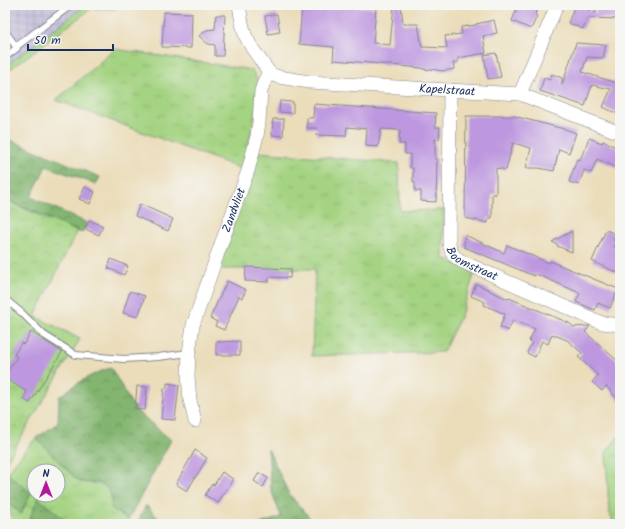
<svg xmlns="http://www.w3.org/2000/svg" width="625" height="529" viewBox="0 0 625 529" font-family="Kalam,sans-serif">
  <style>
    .industrial { fill: url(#industrial-grid) }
    .grass { fill: url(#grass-tufts); stroke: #608170; fill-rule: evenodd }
    .forest { fill: url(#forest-crowns); stroke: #4f7266 }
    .park { fill: url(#park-crowns); stroke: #608170 }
    .building { fill: #bd97df }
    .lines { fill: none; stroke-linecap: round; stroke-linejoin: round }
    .lane-casing { stroke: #83868c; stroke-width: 8 }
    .street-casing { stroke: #83868c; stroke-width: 14 }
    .lane { stroke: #fff; stroke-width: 6 }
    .street { stroke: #fff; stroke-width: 13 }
    .labels { text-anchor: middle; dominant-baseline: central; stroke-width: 3; stroke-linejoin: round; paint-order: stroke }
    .street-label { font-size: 12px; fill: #1b2f5e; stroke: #f6f6f2 }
  </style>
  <defs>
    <pattern id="industrial-grid" width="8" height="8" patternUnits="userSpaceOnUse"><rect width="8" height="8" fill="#c6c0da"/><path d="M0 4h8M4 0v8" fill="none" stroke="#aaa5be"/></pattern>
    <pattern id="grass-tufts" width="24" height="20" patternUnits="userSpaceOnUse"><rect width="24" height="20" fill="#a4d381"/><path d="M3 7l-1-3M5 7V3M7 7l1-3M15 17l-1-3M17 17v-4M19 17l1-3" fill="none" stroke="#8db572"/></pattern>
    <pattern id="forest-crowns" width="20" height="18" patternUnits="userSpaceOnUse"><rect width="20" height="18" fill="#83b56f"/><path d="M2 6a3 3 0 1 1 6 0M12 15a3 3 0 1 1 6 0" fill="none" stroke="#6a945e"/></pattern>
    <pattern id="park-crowns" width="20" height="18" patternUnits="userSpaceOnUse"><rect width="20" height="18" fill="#a4d381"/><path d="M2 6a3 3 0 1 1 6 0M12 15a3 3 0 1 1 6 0" fill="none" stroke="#8db572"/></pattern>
  </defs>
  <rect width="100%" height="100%" fill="#f6f6f2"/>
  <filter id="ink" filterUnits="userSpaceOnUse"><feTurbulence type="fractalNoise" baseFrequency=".025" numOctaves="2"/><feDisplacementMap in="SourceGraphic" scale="8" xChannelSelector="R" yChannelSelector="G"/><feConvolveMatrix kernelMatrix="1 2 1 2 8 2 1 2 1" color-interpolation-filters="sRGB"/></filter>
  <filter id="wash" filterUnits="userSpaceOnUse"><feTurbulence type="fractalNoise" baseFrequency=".012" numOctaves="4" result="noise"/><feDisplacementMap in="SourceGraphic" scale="16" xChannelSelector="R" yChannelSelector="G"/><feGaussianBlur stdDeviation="0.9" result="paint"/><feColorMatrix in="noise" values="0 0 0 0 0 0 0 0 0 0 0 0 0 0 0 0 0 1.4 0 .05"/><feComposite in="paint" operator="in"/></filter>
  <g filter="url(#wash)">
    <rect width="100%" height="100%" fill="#ebddba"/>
    <!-- industrial -->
    <path class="industrial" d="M5,5H86L5,67Z"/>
    <!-- grass -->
    <g class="grass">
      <path d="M86,5H98L101,6L102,5H115V9L92,8L5,73V67Z"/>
      <path d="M115,49L252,70L258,81L256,111L242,169L56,100Z"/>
      <path d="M257,152L399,163L400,211L444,210L443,258L475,272L461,315L443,352L312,356L315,269H219Z"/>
      <path d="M620,435V524H614L609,511L606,452Z"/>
      <path d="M36,438L77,480C86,486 97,480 104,485C113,491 112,506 118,513C120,516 125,518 128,520L127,524H70L39,499L30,519L35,524H12L10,510L7,502L21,513L31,493L7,473L27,448ZM34,471H58V495H34Z"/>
    </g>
    <!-- forest -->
    <g class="forest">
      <path d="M5,138L100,177L96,184L73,176L46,166L31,197L87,223L82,233L5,199Z"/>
      <path d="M111,368L130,401L137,411L171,440L128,520L111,508C112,501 112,495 108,489C101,479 87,486 77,480L36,438L58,423L59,397C75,385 91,373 111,368Z"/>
      <path d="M268,449L289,494L315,524H260L281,517L271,489Z"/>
      <path d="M7,473L31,493L21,514L5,500V476Z"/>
      <path d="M38,498L70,524H35L30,519L31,515Z"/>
      <path d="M146,505L164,524H137Z"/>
    </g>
    <!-- park -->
    <path class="park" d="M5,200L77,231L35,316L80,339L5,464Z"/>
    <g id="blocks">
      <!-- building -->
      <g class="building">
        <path d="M302,5H335L376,8L373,43L390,45L394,5H401L403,24H418L422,47L447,48L445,36L462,34L461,27L476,25V24L494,20L497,33L483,36L486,53L458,58V62L453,63L454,69L443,71L430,69L426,70L421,68L370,63L333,60L334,47L299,44Z"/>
        <path d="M518,5H539L535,15L537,16L531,29L512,21Z"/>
        <path d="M575,5H577L596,13V5H620V19L588,18L583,29L568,23Z"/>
        <path d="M164,12L192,13L191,48L162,47Z"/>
        <path d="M277,14L280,32L268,34L265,16Z"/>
        <path d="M216,15H225L223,56H215V45L208,44L199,36L207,30L215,29Z"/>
        <path d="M576,43L606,45L603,58L587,57L582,72L620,84V115L603,107L611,89L592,85L585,106L540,91L544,78L550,80L552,74L562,78V85Z"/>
        <path d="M496,53L501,77L488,79L484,55Z"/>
        <path d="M280,101L293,102V113L279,112Z"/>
        <path d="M314,104L436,113L435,127H440L439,139H435V159H437L436,202L421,201V191H415V182H413V168H410V154H405V144H399L400,130L381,129L378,147L366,146V143L367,129L347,127L346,136L316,135L317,128H307V118H313Z"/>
        <path d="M466,116H514L568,130L576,133L569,153L559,149L554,171L538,168H526L531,148L513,143L506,170L496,168V194H492V218H488V223L465,218Z"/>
        <path d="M273,119H284L283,136L272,135Z"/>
        <path d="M589,138L602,143L603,141L620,149V169L597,159L591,173L584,170L579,185L569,182L577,159L580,160Z"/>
        <path d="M85,187L95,192L90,204L79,199Z"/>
        <path d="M140,204L173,219L168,231L135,216Z"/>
        <path d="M89,220L103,226L99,235L85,229Z"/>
        <path d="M606,230L616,234L613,240L616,242L614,247L620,250V274L592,261Z"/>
        <path d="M572,231V252L557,246L558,245L552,242Z"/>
        <path d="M465,235L504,253L507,245L549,263L550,261L618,289L610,308L598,303L595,310L576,302L580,293L536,274L535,276L527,273L464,247Z"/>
        <path d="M111,259L128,266L124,275L108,268Z"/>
        <path d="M246,267L291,269L290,278L269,277V282L245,281Z"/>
        <path d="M227,281L246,290L242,298L239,296L224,330L215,326L217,322L210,318Z"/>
        <path d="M476,284L490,290V291L508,299L509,298L569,323L574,327L589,326H590L585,332L620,363V402L606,386L602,391L592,382L598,375L578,357L582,353L567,340L552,334L548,344L542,341L535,357L527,353L532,342L529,341L535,329L513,320L508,331L500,327L505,314L484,305L485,302L471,296Z"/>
        <path d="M130,291L145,296L138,317L123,313Z"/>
        <path d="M31,332L62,352L30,403L23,399L27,392L5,378V375L17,357L14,355L21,343L24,344Z"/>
        <path d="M240,341V355H216V342Z"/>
        <path d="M167,383L179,385L175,420L161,419L164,388H167Z"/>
        <path d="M137,386L147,387L145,410L135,409Z"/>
        <path d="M195,450L207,458L187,491L176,484Z"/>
        <path d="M222,472L233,479L218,503L205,495L212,484L214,485Z"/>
        <path d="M259,473L268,478L263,487L254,481Z"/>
      </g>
    </g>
  </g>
  <g filter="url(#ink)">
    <use href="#blocks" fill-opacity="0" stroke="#83868c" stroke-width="1"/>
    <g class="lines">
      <!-- lane casing -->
      <g class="lane-casing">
        <g id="lane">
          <path d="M5,31L17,48L5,57"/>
          <path d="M17,46L71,5"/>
          <path d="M5,299L22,313L44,335L76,355L124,359L158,357L189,353"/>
        </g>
      </g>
      <!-- street casing -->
      <g class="street-casing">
        <g id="street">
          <path id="s1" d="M239,5L242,23L245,35L252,48L269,72L273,75L279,77L309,82L520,94L620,133"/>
          <path id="s2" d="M450,90L449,243C451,254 454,257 463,262L602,323L620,325"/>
          <path d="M520,94L557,5"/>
          <path id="s3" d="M195,421L190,400L188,376L189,353L193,325L220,247L248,171L257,136L259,122L261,91L264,82L269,72"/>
        </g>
      </g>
      <!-- lane -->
      <use href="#lane" class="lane"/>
      <!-- street -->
      <use href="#street" class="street"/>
    </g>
  </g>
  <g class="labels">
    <!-- street labels -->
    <g class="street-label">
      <text stroke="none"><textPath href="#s1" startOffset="255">Kapelstraat</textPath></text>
      <text stroke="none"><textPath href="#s3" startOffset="219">Zandvliet</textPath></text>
      <text stroke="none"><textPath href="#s2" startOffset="186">Boomstraat</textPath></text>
    </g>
  </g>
  <!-- margin -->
  <rect width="625" height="529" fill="none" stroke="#f6f6f2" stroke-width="20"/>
  <!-- north arrow -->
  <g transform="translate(46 483)"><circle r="19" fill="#f6f6f2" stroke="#9ea6b7"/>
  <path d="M0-3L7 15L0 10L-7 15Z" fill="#b5179e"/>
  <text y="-6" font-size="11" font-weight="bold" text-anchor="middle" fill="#1b2f5e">N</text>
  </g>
  <!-- scale -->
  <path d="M28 44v6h85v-6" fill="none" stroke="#1b2f5e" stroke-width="2"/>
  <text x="34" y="44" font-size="12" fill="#1b2f5e" stroke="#f6f6f2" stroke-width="3" paint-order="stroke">50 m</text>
</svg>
